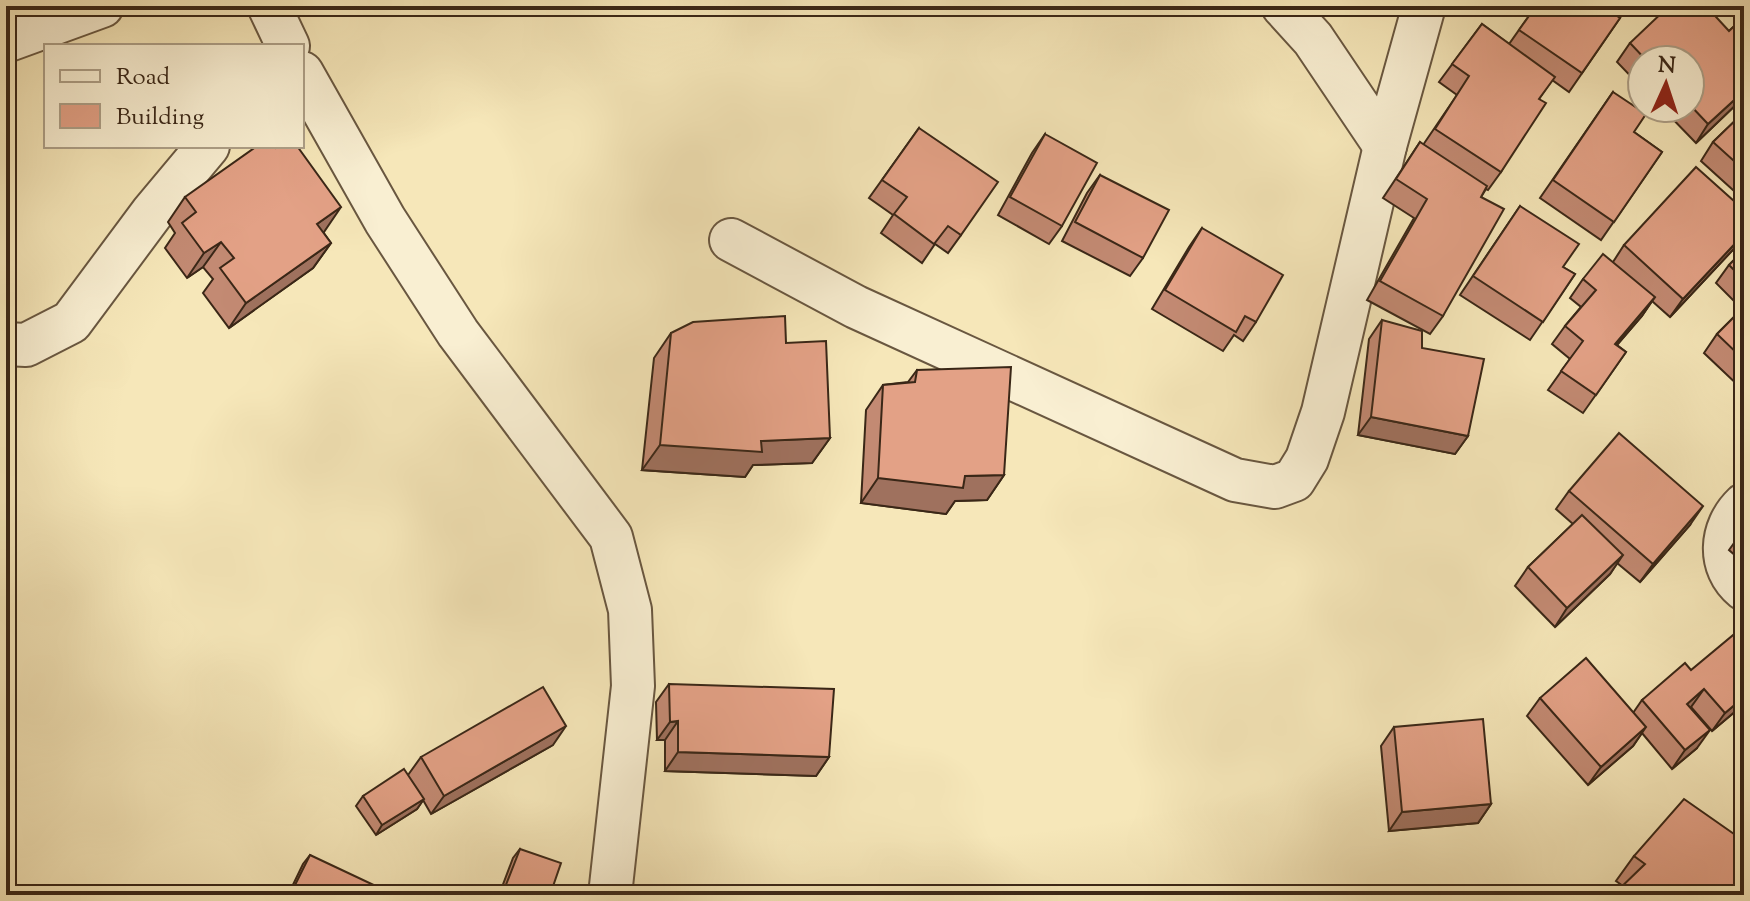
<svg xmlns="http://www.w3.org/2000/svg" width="1750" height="901" viewBox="0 0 1750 901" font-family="'Sorts Mill Goudy',serif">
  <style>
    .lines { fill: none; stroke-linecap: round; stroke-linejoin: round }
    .minor-casing { stroke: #695740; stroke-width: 46 }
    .minor { stroke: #f9efd2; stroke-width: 42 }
    .wall { fill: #c38a73; stroke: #3a2717; stroke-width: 2 }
    .shaded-wall { fill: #9f715e; stroke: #3a2717; stroke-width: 2 }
    .building { fill: #e3a186; stroke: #3a2717; stroke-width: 2 }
  </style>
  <rect width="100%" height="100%" fill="#f6e7b9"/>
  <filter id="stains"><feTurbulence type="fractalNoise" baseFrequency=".0025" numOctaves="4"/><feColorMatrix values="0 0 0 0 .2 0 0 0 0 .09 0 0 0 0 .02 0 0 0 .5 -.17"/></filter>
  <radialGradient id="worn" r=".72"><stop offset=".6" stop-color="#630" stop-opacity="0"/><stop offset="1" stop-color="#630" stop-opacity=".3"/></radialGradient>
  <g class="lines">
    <!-- minor casing -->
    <g class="minor-casing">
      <g id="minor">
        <path d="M269,6L288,46"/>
        <path d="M1283,6L1313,39L1385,146"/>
        <path d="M6,41L102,6"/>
        <path d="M302,73L385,220L458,333L611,537L630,610L633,686L610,895"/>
        <path d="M731,240L856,307L1235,480L1275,487L1294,480L1307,459L1323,412L1385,146L1424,6"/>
        <path d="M6,344L26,345L71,322L152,213L208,146"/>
        <path d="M1744,505C1720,528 1717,567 1744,589"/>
      </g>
    </g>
    <!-- minor -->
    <use href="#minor" class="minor"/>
  </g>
  <!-- wall -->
  <g class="wall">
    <path d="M1536,6L1620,18L1569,92L1552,80L1539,99L1501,172L1488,190L1486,189L1481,197L1443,316L1430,334L1367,300L1414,218L1383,198L1420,142L1423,145L1457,95L1439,82L1482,24L1509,44Z"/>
    <path d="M1744,17V97L1696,143L1662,108H1690V60H1642V88L1617,62L1630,43L1729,31Z"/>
    <path d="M1613,92L1634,132L1662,152L1601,240L1540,198Z"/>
    <path d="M1744,112V200L1701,161L1713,142Z"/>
    <path d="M919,128L961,235L948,253L935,244L922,263L881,233L893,215L869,198Z"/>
    <path d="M1045,134L1062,226L1049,244L998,215L1032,153Z"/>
    <path d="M1100,175L1143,258L1130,276L1062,241L1087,193Z"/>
    <path d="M185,197L323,232L331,243L313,268L229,328L203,293L213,279L203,267L187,278L165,248L175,233L168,222Z"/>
    <path d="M1520,206L1563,267L1575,274L1530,340L1460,295Z"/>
    <path d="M1202,228L1256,322L1243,341L1234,335L1223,351L1152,309L1189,247Z"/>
    <path d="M1744,238L1670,317L1652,301L1642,316L1617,345L1626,352L1583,413L1548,390L1570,359L1552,344L1565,326L1581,307L1570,298L1583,279L1613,262L1624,245Z"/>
    <path d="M1744,250V391L1704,353L1717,334L1742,309L1716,283L1729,265Z"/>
    <path d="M1382,320L1422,348L1468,436L1455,454L1358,435L1369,339Z"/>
    <path d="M671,333L786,343L830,438L812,463L753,465L745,477L642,470L654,358Z"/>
    <path d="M917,370L1004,475L987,500L955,501L946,514L861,503L866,410L883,385L908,382Z"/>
    <path d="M1569,491L1690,525L1640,582L1617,563L1610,574L1555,627L1515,586L1528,567L1573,524L1556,509Z"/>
    <path d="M1744,529V563L1729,550Z"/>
    <path d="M1691,670L1744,704L1712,731L1691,707L1697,748L1672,769L1642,733L1633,746L1588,785L1527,716L1540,698L1633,713L1642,700Z"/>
    <path d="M669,684L829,757L816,776L665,771V740H657L656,702Z"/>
    <path d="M1394,727L1491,804L1478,823L1389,831L1381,746Z"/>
    <path d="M553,745L431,814L423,800L417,809L376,835L356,806L363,796L408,775L421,757Z"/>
    <path d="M520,849L550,895H499L513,858Z"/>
    <path d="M310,855L374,895H288L303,864Z"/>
    <path d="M1634,856L1739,893L1623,886L1616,881Z"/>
  </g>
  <!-- shaded-wall -->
  <g class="shaded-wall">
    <path d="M1744,91V97L1696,143L1708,124Z"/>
    <path d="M341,207L324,232L300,249L317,224Z"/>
    <path d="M1744,234L1743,239L1670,317L1683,299Z"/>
    <path d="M221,242L203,267L187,278L204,253Z"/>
    <path d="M331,243L313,268L229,328L246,303Z"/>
    <path d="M1655,297L1642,316L1602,362L1615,344Z"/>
    <path d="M1371,417L1468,436L1455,454L1358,435Z"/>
    <path d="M830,438L812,463L753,465L745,477L642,470L660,445Z"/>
    <path d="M1004,475L987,500L955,501L946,514L861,503L878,478Z"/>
    <path d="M1703,506L1690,525L1640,582L1653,564Z"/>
    <path d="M1623,555L1610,574L1555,627L1567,608Z"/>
    <path d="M1704,689L1691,707L1674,722L1687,704Z"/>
    <path d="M1744,697V704L1712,731L1725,713Z"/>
    <path d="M678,721L665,740H657L670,722Z"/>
    <path d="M566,726L553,745L431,814L444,796Z"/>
    <path d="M1646,727L1633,746L1588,785L1601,767Z"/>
    <path d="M1710,730L1697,748L1672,769L1685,750Z"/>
    <path d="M678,752L829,757L816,776L665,771Z"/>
    <path d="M424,799L417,809L376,835L382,825Z"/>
    <path d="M1491,804L1478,823L1389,831L1402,812Z"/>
  </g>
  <!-- building -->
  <g class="building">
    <path d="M1536,6H1603L1620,18L1582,73L1519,30Z"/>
    <path d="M1669,6H1706L1729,31L1744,17V91L1708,124L1690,105V60H1646L1630,43Z"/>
    <path d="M1482,24L1555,77L1539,99L1546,103L1501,172L1435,129L1469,76L1452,64Z"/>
    <path d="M1613,92L1646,114L1634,132L1662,152L1614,222L1553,180Z"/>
    <path d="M1744,112V170L1713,142Z"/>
    <path d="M919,128L998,182L961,235L948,226L934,244L894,214L907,197L882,180Z"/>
    <path d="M1045,134L1097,163L1062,226L1010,197Z"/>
    <path d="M1420,142L1487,186L1481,197L1504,209L1443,316L1380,281L1427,199L1396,179Z"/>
    <path d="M257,146H274L276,148L279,146H297L341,207L317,224L331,243L246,303L220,268L234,258L221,242L204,253L182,223L196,212L185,197Z"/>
    <path d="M1696,167L1744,210V234L1683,299L1624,245Z"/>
    <path d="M1100,175L1169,210L1143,258L1075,222Z"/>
    <path d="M1520,206L1579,244L1563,267L1575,274L1543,322L1473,276Z"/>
    <path d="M1202,228L1283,275L1256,322L1245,316L1236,332L1165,290Z"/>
    <path d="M1744,250V280L1729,265Z"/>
    <path d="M1603,254L1655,297L1615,344L1626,352L1596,395L1561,371L1583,341L1565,326L1596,290L1583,279Z"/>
    <path d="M1744,307V360L1717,334Z"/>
    <path d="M785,316L786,343L826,341L830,438L761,441L762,452L660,445L671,333L693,322Z"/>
    <path d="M1382,320L1422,331V348L1484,359L1468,436L1371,417Z"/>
    <path d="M1011,367L1004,475L965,476L963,488L878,478L883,385L915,382L917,370Z"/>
    <path d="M1619,433L1703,506L1653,564L1569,491Z"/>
    <path d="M1582,515L1623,555L1567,608L1528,567Z"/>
    <path d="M1744,626V697L1725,713L1704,689L1687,704L1710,730L1685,750L1642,700L1685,663L1691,670Z"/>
    <path d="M1586,658L1646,727L1601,767L1540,698Z"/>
    <path d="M669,684L834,689L829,757L678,752V721L670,722Z"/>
    <path d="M543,687L566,726L444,796L421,757Z"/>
    <path d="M1483,719L1491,804L1402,812L1394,727Z"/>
    <path d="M404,769L424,799L382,825L363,796Z"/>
    <path d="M1684,799L1744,841V858L1739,893L1741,895H1613L1645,864L1634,856Z"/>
    <path d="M520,849L561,863L550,895H502Z"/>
    <path d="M310,855L378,887L374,895H312L294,887Z"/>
  </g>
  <!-- margin -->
  <rect width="1750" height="901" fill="none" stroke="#f6e7b9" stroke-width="32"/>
  <rect x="8" y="8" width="1734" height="885" fill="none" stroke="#3a2717" stroke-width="4"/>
  <rect x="16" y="16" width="1718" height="869" fill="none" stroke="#3a2717" stroke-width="2"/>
  <!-- legend -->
  <rect x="44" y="44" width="260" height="104" fill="#f9efd2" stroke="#ad9f87" stroke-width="2"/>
  <rect x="60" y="70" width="40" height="12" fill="#f9efd2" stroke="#ad9f87" stroke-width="2"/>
  <text x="116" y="84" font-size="24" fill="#3a2717">Road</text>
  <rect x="60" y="104" width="40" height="24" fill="#e3a186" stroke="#ad9f87" stroke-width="2"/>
  <text x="116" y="124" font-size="24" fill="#3a2717">Building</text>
  <!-- north arrow -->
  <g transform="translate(1666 84) rotate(3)"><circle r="38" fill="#f9efd2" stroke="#ad9f87" stroke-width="2"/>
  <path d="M0-6L14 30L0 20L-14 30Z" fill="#8f2418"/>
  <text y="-12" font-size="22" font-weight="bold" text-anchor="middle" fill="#3a2717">N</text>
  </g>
  <rect width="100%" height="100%" filter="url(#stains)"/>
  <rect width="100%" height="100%" fill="url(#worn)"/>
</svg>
